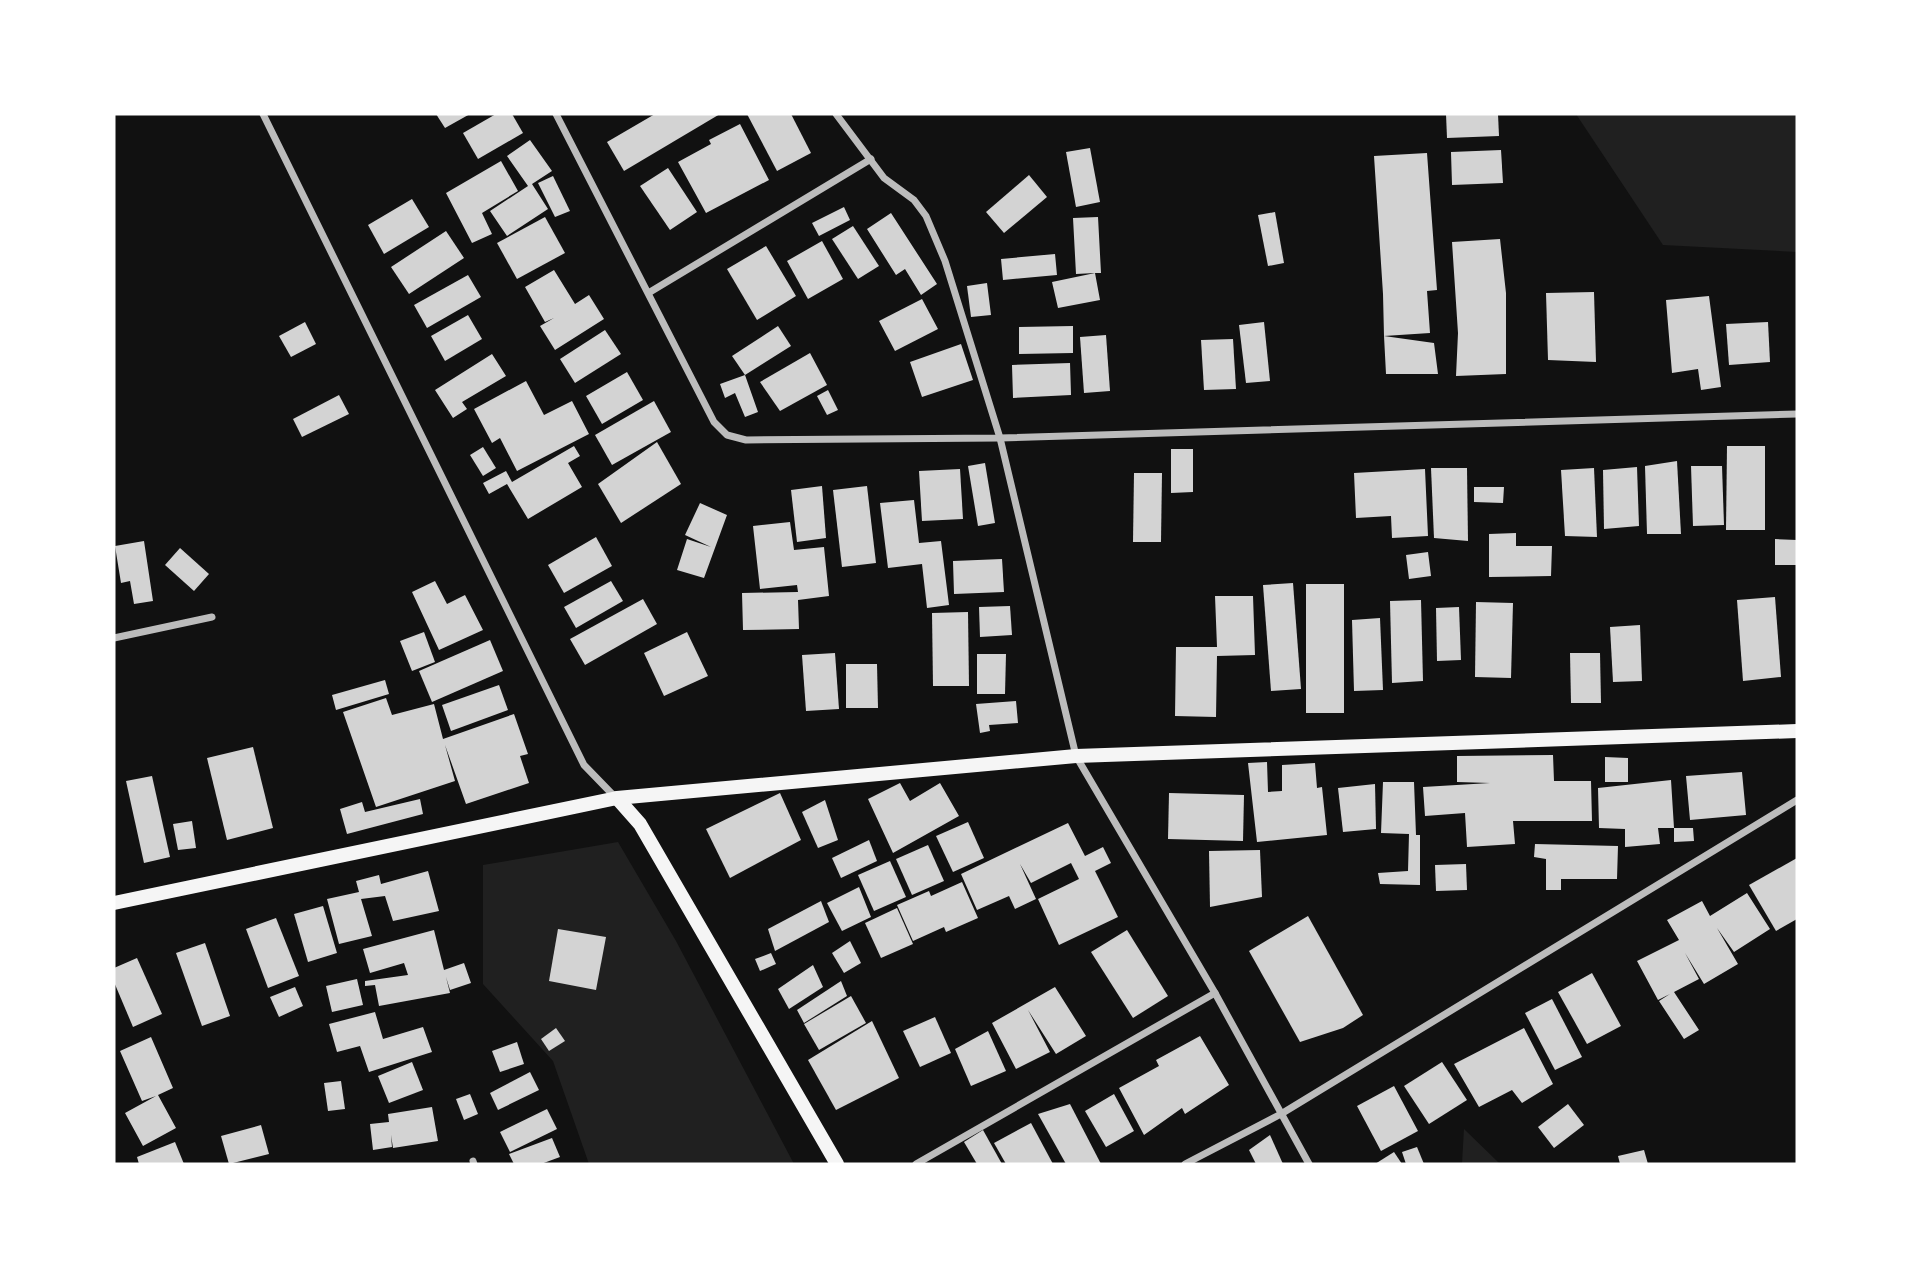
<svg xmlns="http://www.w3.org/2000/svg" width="1911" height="1278" viewBox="0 0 1911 1278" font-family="Cabin,sans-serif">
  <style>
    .green { fill: #202020 }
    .building { fill: #d3d3d3 }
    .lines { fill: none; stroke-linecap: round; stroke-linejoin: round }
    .minor { stroke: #bcbcbc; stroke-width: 7 }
    .secondary { stroke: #f5f5f5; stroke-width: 14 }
  </style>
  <rect width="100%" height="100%" fill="#111"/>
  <!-- green -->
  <g class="green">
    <path d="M1576,114H1797V252L1663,245Z"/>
    <path d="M618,842L676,941L794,1164H589L553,1061L483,984V865Z"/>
    <path d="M1464,1129L1500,1164H1462Z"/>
  </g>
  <!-- building -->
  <g class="building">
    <path d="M436,114H470L445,128Z"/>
    <path d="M496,114H512L523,133L478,159L463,133Z"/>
    <path d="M655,114H720L624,171L607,142Z"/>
    <path d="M747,114H791L811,153L777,171Z"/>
    <path d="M1446,114H1498L1499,136L1447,138Z"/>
    <path d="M740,124L769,180L706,213L678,162L711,144L709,140Z"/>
    <path d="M530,140L552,171L532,184L548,209L507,236L490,211L528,186L507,156Z"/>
    <path d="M1090,148L1100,202L1076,207L1066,152Z"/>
    <path d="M1501,150L1503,183L1452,185L1451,152Z"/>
    <path d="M1427,153L1437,290L1427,291L1430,333L1384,336L1434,343L1438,374H1386L1384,336L1383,294L1374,156Z"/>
    <path d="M501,161L518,191L482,213L492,234L472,243L446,193Z"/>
    <path d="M668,168L697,212L670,230L640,186Z"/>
    <path d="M1029,175L1047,197L1004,233L986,212Z"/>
    <path d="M553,176L570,211L555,217L538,183Z"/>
    <path d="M412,199L429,227L384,254L368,225Z"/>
    <path d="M844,207L850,220L819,236L812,223Z"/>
    <path d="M1275,212L1284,263L1268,266L1258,215Z"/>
    <path d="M891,213L937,284L921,295L905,269L896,275L867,229Z"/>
    <path d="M545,217L565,253L517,279L497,243Z"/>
    <path d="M1098,217L1101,273H1095L1100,300L1058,308L1052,282L1095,273L1076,274L1073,218Z"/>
    <path d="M853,226L879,266L858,279L832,239Z"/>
    <path d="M446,231L464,258L409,294L391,267Z"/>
    <path d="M1500,239L1506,293V374L1456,376L1458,333L1452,242Z"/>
    <path d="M822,241L843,279L808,299L787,261Z"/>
    <path d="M766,246L796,296L757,320L727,269Z"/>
    <path d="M1055,254L1057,275L1003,280L1001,259Z"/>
    <path d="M554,270L575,304L589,295L604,319L555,350L540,326L554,318L545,322L525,287Z"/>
    <path d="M468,275L481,297L427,328L414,305Z"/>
    <path d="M987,283L991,315L971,317L967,286Z"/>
    <path d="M1594,292L1596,362L1548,360L1546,293Z"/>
    <path d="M1709,296L1721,387L1701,390L1698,369L1672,373L1666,300Z"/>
    <path d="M922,299L938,329L895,351L879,321Z"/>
    <path d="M468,315L482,339L445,361L431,336Z"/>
    <path d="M305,322L316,344L291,357L279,336Z"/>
    <path d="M1264,322L1270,381L1246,383L1239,325Z"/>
    <path d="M1768,322L1770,362L1729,365L1726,324Z"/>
    <path d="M778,326L791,346L745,375L732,356Z"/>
    <path d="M1073,326V353L1019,354V327Z"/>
    <path d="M605,330L621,354L575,383L560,359Z"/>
    <path d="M1106,335L1110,391L1084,393L1080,337Z"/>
    <path d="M1233,339L1236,389L1204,390L1201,340Z"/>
    <path d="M961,344L973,380L922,397L910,362Z"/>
    <path d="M810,353L827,385L780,411L760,382Z"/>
    <path d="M492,354L506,376L462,402L467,409L453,418L435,390Z"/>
    <path d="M1070,363L1071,395L1013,398L1012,365Z"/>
    <path d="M627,372L643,400L602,424L586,396Z"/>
    <path d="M745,375L758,412L745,417L735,393L725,398L720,384Z"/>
    <path d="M526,381L544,415L572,401L589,434L517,471L500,438L492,443L474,409Z"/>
    <path d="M828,390L838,410L827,415L817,396Z"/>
    <path d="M339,395L349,414L302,437L293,419Z"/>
    <path d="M654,401L671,432L612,465L595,435Z"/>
    <path d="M657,442L681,484L621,523L598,484Z"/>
    <path d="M574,446L580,456L568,463L582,487L528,519L507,484L489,494L483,483L506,471L512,482Z"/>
    <path d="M1727,446H1765V530H1726Z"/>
    <path d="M483,447L496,468L483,476L470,455Z"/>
    <path d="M1171,449H1193V492L1171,493Z"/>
    <path d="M1677,461L1681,534H1647L1645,466Z"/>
    <path d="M985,463L995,523L978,526L968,466Z"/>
    <path d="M1691,466H1722L1724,525L1693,526Z"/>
    <path d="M1637,467L1639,526L1604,529L1603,470Z"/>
    <path d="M1431,468H1467L1468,541L1434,538Z"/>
    <path d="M1594,468L1597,537L1565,536L1561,470Z"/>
    <path d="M960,469L963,519L922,521L919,471Z"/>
    <path d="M1425,469L1428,536L1392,538L1391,516L1356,518L1354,473Z"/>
    <path d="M1134,473H1162L1161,542H1133Z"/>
    <path d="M822,486L826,538L797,542L791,490Z"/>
    <path d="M867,486L876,563L842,567L833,490Z"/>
    <path d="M1474,487H1504L1503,503L1474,502Z"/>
    <path d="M914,500L919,543L941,541L949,605L927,608L922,564L888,568L880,503Z"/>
    <path d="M700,503L727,515L704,578L677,570L687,539L711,547L685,535Z"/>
    <path d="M790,522L794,550L824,547L829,596L798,600L799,629L743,630L742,593L798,592L797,585L760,589L753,526Z"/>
    <path d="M1516,533V546H1552L1551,576L1489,577V534Z"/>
    <path d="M596,537L612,566L564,593L548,565Z"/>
    <path d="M1775,539L1797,540V565H1775Z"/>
    <path d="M144,541L153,601L134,604L130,581L121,583L115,546Z"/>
    <path d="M180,548L209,574L194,591L165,565Z"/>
    <path d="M1428,552L1431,576L1409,579L1406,555Z"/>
    <path d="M1002,559L1004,592L954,594L953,561Z"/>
    <path d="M435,581L447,604L465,595L483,630L439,650L412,592Z"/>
    <path d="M611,581L623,601L576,628L564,607Z"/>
    <path d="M1293,583L1301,689L1271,691L1263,585Z"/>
    <rect x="1306" y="584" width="38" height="129"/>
    <path d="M1215,596H1253L1255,655L1217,656L1216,717L1175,716L1176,647H1217Z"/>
    <path d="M1775,597L1781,677L1743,681L1737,600Z"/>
    <path d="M643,599L657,624L585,665L570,639Z"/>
    <path d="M1421,600L1423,681L1392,683L1390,601Z"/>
    <path d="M1476,602L1513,603L1511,678L1475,677Z"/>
    <path d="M1010,606L1012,635L980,637L979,607Z"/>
    <path d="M1459,607L1461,660L1437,661L1436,608Z"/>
    <path d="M968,612L969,686H933L932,613Z"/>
    <path d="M1380,618L1383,690L1354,691L1352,620Z"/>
    <path d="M1640,625L1642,681L1613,682L1610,627Z"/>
    <path d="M424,632L435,662L412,671L400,641Z"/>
    <path d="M687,632L708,676L664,696L644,653Z"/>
    <path d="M490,640L503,671L432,702L419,671Z"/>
    <path d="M835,653L839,709L806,711L802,655Z"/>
    <path d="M1570,653H1600L1601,703H1571Z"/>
    <path d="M977,654H1006L1005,694H977Z"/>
    <path d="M846,664H877L878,708H846Z"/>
    <path d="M385,680L389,694L336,710L332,695Z"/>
    <path d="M499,685L508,710L451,731L442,705Z"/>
    <path d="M386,698L392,715L434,704L443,739L514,714L528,754L520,756L529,783L466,804L445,745L455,781L376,807L343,712Z"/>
    <path d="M1016,701L1018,723L989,725L990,731L980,733L976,704Z"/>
    <path d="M253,747L273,828L227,840L207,758Z"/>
    <path d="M1553,755L1554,781H1591L1592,821H1513L1515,844L1467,847L1465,813L1425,816L1423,787L1490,783L1457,782V756Z"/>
    <path d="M1605,757L1628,758V782H1605Z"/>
    <path d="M1267,762L1268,792L1282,791V765L1315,763L1317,788L1322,787L1327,835L1257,842L1248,763Z"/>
    <path d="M1742,772L1746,815L1690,820L1686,776Z"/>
    <path d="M152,776L170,857L144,863L126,781Z"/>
    <path d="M1671,780L1674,828H1693L1694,841L1674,842V828H1658L1660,844L1625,847V829L1599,828L1598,788Z"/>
    <path d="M1383,782H1414L1416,835H1420V885L1380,884L1378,873L1408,871L1409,834L1381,833Z"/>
    <path d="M900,783L910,801L940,783L959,816L893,853L868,799Z"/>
    <path d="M1375,784L1376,829L1343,832L1338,788Z"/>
    <path d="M780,793L801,840L730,878L706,829Z"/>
    <path d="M1169,793L1244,795L1243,841L1168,839Z"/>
    <path d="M420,799L423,814L347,834L340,809L362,802L365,812Z"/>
    <path d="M825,800L838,840L818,848L802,812Z"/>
    <path d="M192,821L196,848L178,850L173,824Z"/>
    <path d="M968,822L984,858L953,872L936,836Z"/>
    <path d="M1068,823L1085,856L1103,847L1111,863L1095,871L1118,917L1059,945L1038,899L1079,879L1071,863L1031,883L1020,864L1036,899L1015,909L1009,896L977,910L961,874Z"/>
    <path d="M869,840L877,861L841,878L832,858Z"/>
    <path d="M1535,844L1618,846L1617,879H1561V890H1546V859L1534,857Z"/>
    <path d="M928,845L944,881L912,895L896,859Z"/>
    <path d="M1260,850L1262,897L1210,907L1209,851Z"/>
    <path d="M1797,858V919L1776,931L1749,885Z"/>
    <path d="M890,861L906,897L874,911L858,875Z"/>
    <path d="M1466,864L1467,890L1436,891L1435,865Z"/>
    <path d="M428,871L439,911L393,921L385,896L361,899L372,936L339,944L327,899L359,892L356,881L379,875L381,884Z"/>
    <path d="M962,882L978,918L946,932L944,927L913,941L897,905L929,891L931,896Z"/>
    <path d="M859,887L871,917L842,931L827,903Z"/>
    <path d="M1747,893L1770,929L1734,952L1717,928L1738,964L1704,984L1685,953L1699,979L1674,992L1699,1030L1684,1039L1659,1001L1670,994L1658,1000L1637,961L1679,940L1667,920L1702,901L1710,916Z"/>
    <path d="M821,901L829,922L775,951L768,929Z"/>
    <path d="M323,906L337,953L308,962L294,914Z"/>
    <path d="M897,908L913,944L881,958L865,923Z"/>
    <path d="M1308,916L1363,1015L1343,1028L1300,1042L1249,951Z"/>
    <path d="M276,918L299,976L268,988L246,929Z"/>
    <path d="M558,929L606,937L596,990L549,981Z"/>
    <path d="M434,930L444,970L464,963L471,983L450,990L446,977L450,993L379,1006L375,985L365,986V981L408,975L404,963L370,973L363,949Z"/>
    <path d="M1127,930L1168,996L1133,1018L1091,952Z"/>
    <path d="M850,941L861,963L844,973L832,953Z"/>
    <path d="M205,943L230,1016L202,1026L176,953Z"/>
    <path d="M771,953L776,964L760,971L755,959Z"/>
    <path d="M137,958L162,1014L133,1027L114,982V968Z"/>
    <path d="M813,965L823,987L789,1009L778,989Z"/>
    <path d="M1592,973L1621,1026L1587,1044L1558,992Z"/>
    <path d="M357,979L363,1005L332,1012L326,986Z"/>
    <path d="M841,981L847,996L804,1023L797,1010Z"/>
    <path d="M295,987L303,1006L279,1017L270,997Z"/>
    <path d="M1055,987L1086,1036L1056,1054L1028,1010L1050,1052L1016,1069L992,1023Z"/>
    <path d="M851,996L866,1023L819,1050L804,1024Z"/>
    <path d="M1552,999L1582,1057L1555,1070L1525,1013Z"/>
    <path d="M375,1012L383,1039L423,1027L432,1052L369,1072L360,1046L337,1052L329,1024Z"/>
    <path d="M935,1017L951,1053L920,1067L903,1031Z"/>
    <path d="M872,1021L899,1078L836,1110L808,1060Z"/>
    <path d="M556,1028L565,1041L549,1051L541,1039Z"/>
    <path d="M1524,1028L1553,1084L1522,1103L1512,1090L1479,1107L1454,1064Z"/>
    <path d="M988,1031L1006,1071L971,1086L955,1049Z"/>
    <path d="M1200,1036L1229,1085L1185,1114L1182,1108L1144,1135L1119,1088L1159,1066L1156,1060Z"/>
    <path d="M151,1037L173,1088L158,1095L176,1128L143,1146L125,1113L156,1096L142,1101L120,1051Z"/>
    <path d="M517,1042L524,1064L500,1072L492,1051Z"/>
    <path d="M412,1062L423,1090L389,1103L378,1076Z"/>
    <path d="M1442,1062L1467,1100L1429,1124L1404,1086Z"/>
    <path d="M530,1072L539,1090L498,1110L490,1093Z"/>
    <path d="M341,1081L345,1109L328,1111L324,1083Z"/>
    <path d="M1394,1086L1418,1131L1381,1151L1357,1106Z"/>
    <path d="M470,1094L478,1114L464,1120L456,1099Z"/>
    <path d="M1114,1094L1134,1131L1106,1147L1085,1111Z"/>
    <path d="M1070,1104L1101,1164H1066L1038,1114Z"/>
    <path d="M1568,1104L1584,1125L1554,1148L1538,1127Z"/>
    <path d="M432,1107L438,1141L393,1148L391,1135L392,1147L373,1150L370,1124L389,1122L388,1114Z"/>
    <path d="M547,1109L557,1129L510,1152L500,1132Z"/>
    <path d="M1031,1123L1053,1164H1006L994,1143Z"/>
    <path d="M261,1125L269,1154L229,1164L221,1136Z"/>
    <path d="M983,1130L1002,1164H977L964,1142Z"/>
    <path d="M1270,1135L1283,1164H1256L1249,1150Z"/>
    <path d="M552,1138L560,1157L541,1164H514L509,1154Z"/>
    <path d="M175,1142L184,1164H139L137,1157Z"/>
    <path d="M1417,1147L1424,1164H1406L1402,1152Z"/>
    <path d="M1644,1150L1648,1164H1620L1618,1156Z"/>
    <path d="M1394,1152L1402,1164H1375Z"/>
  </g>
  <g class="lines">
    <!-- minor -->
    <g class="minor">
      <path d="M263,114L584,765L616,798"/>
      <path d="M556,114L714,422L727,435L746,440L1000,438L1797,414"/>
      <path d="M836,114L884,178L914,200L926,216L945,261L1000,438L1076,756L1215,993L1309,1164"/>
      <path d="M650,292L871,159"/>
      <path d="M114,638L212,617"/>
      <path d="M473,1161L474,1164"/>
      <path d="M916,1164L1215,993"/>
      <path d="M1185,1164L1281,1114L1797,800"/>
    </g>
    <!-- secondary -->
    <g class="secondary">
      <path d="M617,798L640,824L837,1164"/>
      <path d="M114,903L617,798L1076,756L1797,731"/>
    </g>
  </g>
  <!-- border -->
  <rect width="1911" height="1278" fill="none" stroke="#ffffff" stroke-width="231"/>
</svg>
